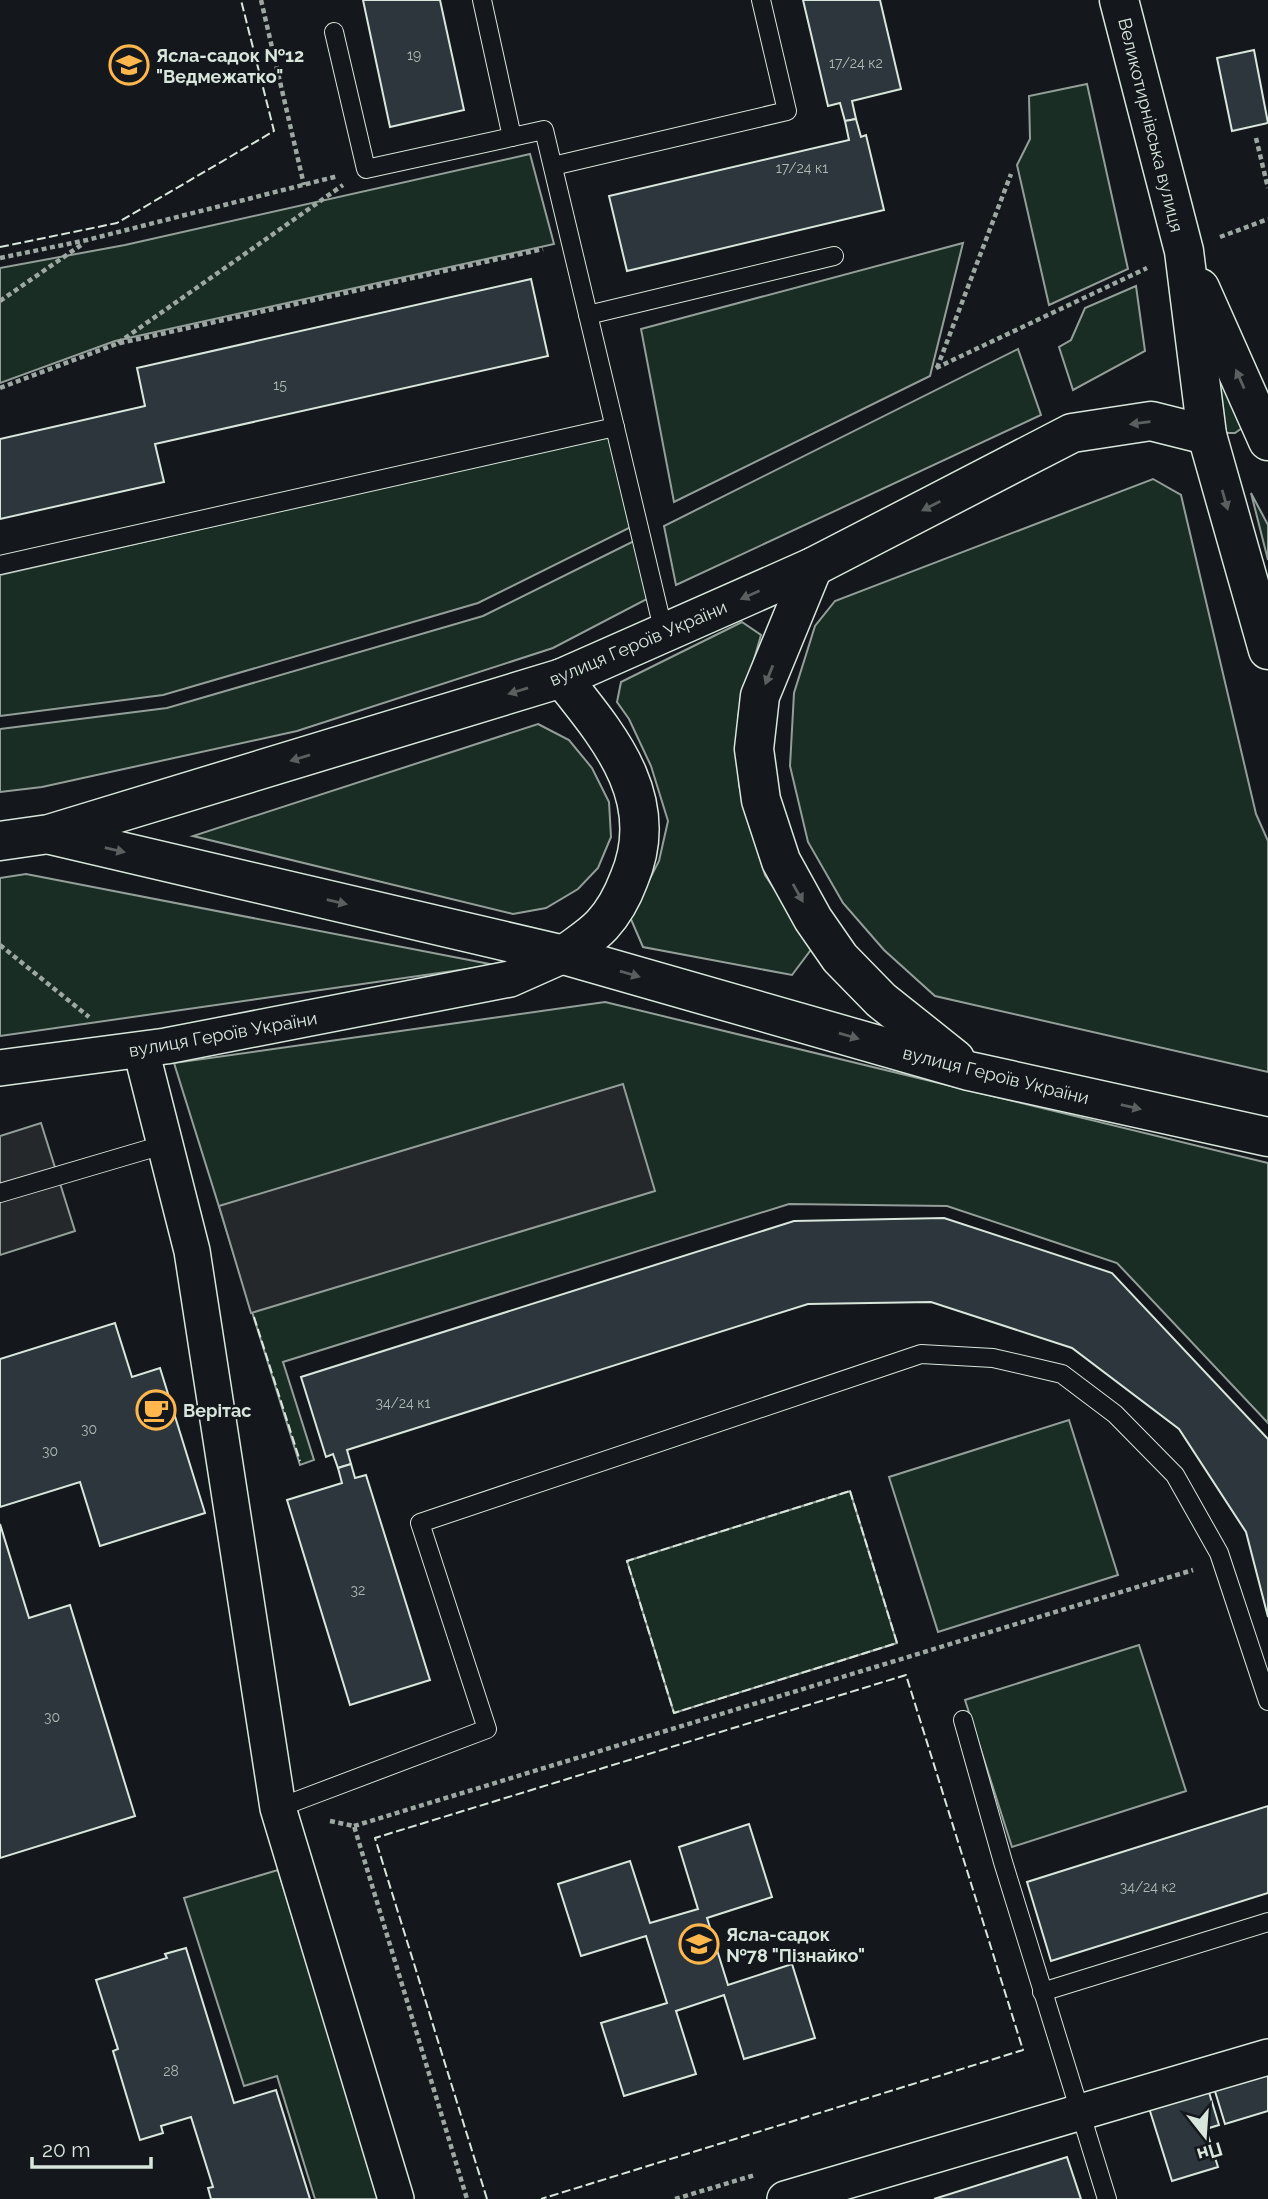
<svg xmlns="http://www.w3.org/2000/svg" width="1268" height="2199" viewBox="0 0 1268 2199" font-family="Raleway,sans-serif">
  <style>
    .green { fill: #1a2d24; stroke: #939e99; stroke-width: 2 }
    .parking { fill: #24282b; stroke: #939e99; stroke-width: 2 }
    .building { fill: #2c363c; stroke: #d8e6dc; stroke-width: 2 }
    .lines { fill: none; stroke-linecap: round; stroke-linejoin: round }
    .service-casing { stroke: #d8e6dc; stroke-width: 20 }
    .minor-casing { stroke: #d8e6dc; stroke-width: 38 }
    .secondary-casing { stroke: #d8e6dc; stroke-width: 41 }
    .primary-casing { stroke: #d8e6dc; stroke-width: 41 }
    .path { stroke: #9da8a2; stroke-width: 4.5; stroke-dasharray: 5 3.5; stroke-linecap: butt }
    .service { stroke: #14181c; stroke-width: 18 }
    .minor { stroke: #14181c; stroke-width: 35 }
    .secondary { stroke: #14181c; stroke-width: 38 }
    .primary { stroke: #14181c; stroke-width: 38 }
    .fence { stroke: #d8e6dc; stroke-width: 2; stroke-dasharray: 9 3.5; stroke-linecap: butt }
    .oneway { fill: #59605f }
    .labels { text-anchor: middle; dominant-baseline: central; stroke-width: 5; stroke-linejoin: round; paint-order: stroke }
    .number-label { font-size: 14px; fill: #adbab4 }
    .poi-label { font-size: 18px; font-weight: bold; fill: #d8e6dc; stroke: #14181c; text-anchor: start }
    .street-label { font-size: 18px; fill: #d8e6dc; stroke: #14181c }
  </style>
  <rect width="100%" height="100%" fill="#14181c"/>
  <!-- green -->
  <g class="green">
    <path d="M1087,84L1128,269L1049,305L1017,165L1030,139L1029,96Z"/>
    <path d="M530,154L554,244L115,341L0,383V268L125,245Z"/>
    <path d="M963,243L930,376L674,502L641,329Z"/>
    <path d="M1136,286L1145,351L1073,390L1059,347L1071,340L1085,308Z"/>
    <path d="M1200,311L1242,428L1235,433H1226Z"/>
    <path d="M1018,349L1041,415L676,585L664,526Z"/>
    <path d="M611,435L633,526L478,603L163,695L0,716V575Z"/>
    <path d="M1153,479L1181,495L1256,814L1268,841V1072L935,996L884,950L843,903L808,842L790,766L794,693L815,626L835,601Z"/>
    <path d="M1251,493L1268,525V560Z"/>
    <path d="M636,540L647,599L553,648L297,731L42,787L0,792V729L167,708L483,616Z"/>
    <path d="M742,622L761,635L738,716L739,785L765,875L813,947L792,975L643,947L630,917L659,861L668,821L651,766L629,719L617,702L621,682Z"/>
    <path d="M538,724L569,740L592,768L609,802L611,837L598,868L578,889L546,908L513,914L193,836Z"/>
    <path d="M26,874L495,965L0,1036V878Z"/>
    <path d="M605,1002L1268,1163V1423L1117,1263L947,1206L789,1204L283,1362L314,1460L300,1465L174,1063Z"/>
    <path d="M1069,1420L1118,1575L938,1632L889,1477Z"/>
    <path d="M850,1491L897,1643L674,1713L627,1561Z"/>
    <path d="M1139,1645L1186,1791L1012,1847L965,1700Z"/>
    <path d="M278,1870L379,2199H315L277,2076L244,2086L184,1898Z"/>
  </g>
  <!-- parking -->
  <g class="parking">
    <path d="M623,1084L655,1191L251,1313L219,1206Z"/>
    <path d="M41,1123L75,1231L0,1255V1136Z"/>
  </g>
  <!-- building -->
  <g class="building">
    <path d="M363,0H440L464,110L390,127Z"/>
    <path d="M803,0H880L901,89L852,101L856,119L845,121L840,103L828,106Z"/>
    <path d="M1254,50L1268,123L1232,131L1217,58Z"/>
    <path d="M856,119L861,137L866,135L884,210L627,271L609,196L849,140L845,121Z"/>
    <path d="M531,279L548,356L155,444L164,482L0,519V439L145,406L137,368Z"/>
    <path d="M944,1218L1112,1273L1268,1439V1617L1246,1532L1179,1429L1072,1348L931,1302L808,1304L347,1450L351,1464L338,1468L333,1454L326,1457L301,1377L794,1221Z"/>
    <path d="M115,1323L132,1377L160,1368L205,1513L100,1546L80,1482L0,1507V1359Z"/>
    <path d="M351,1464L355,1478L366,1475L430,1680L350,1705L287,1500L342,1483L338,1468Z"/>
    <path d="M0,1524L29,1618L70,1605L135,1816L0,1858Z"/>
    <path d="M1268,1806V1893L1051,1961L1027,1882Z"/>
    <path d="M749,1824L772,1897L707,1918L728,1985L792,1964L815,2038L744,2059L724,1995L676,2011L696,2074L624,2096L601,2023L667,2003L646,1936L581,1956L558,1884L630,1861L650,1923L698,1909L679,1847Z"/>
    <path d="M186,1948L234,2103L276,2090L310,2199H211L208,2188L213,2187L191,2117L161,2126L163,2133L140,2140L113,2051L118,2049L96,1980L167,1958L165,1954Z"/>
    <path d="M1268,2071V2111L1225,2124L1214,2088Z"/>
    <path d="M1208,2089L1219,2125L1206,2129L1218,2167L1172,2181L1149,2108Z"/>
    <path d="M1067,2157L1081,2199H934Z"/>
  </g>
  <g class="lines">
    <!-- service casing -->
    <g class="service-casing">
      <g id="service">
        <path d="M482,0L512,137"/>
        <path d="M334,32L366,169L544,130L664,633"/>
        <path d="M553,166L787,111L761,0"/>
        <path d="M588,315L834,256"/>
        <path d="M0,565L615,427"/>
        <path d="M0,1193L166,1144"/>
        <path d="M963,1720L1003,1862L1107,2199"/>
        <path d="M278,1808L487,1729L420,1523L921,1354L993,1358L1062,1374L1115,1414L1175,1475L1219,1553L1268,1701"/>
        <path d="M1042,1992L1268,1922"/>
      </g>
    </g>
    <!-- minor casing -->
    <g class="minor-casing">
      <g id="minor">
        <path d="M141,1050L192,1251L278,1808L396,2199"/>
        <path d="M0,1068L166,1046L510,979L564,955"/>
        <path d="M785,2199L1268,2057"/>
      </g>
    </g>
    <!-- secondary casing -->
    <g class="secondary-casing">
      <g id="secondary">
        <path d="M813,567L760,696L754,749L761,800L781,861L813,919L840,958L881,1000L955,1059"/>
        <path d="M562,678C609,737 663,799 629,879C623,895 614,912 602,925C592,936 577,945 564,955"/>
        <path d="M51,835L564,955L969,1071L1268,1137"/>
        <path d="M0,841L49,834L562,678L813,567L1072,433L1151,421L1207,435"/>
      </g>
    </g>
    <!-- primary casing -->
    <g class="primary-casing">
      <g id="primary">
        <path d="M1119,0L1184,251L1207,435L1268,650"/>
        <path d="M1200,288L1268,441"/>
      </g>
    </g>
    <!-- path -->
    <g class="path">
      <path d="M261,0L304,185"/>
      <path d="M1256,138L1268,188"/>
      <path d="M1220,237L1268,219"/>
      <path d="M0,258L87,240L338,176"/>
      <path d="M0,301L84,243"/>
      <path d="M118,343L343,185"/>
      <path d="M936,368L1147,268"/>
      <path d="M937,368L1011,174"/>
      <path d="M0,388L116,344L543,249"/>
      <path d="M0,945L89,1017"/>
      <path d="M330,1821L354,1826L467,2199"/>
      <path d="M354,1826L1193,1570"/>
      <path d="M675,2199L755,2175"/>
    </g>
    <!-- service -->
    <use href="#service" class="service"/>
    <!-- minor -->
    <use href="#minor" class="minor"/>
    <!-- secondary -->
    <use href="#secondary" class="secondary"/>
    <!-- primary -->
    <use href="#primary" class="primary"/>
    <!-- fence -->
    <g class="fence">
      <path d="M0,247L117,223L274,131L241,0"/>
      <path d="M254,1317L300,1461"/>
      <path d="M850,1491L897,1643L674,1713L627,1561Z"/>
      <path d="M487,2199L375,1838L906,1675L1023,2050L541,2199"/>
    </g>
  </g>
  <!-- one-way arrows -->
  <defs><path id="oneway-solid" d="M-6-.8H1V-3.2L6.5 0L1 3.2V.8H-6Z" transform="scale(1.75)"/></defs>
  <g class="oneway">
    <use href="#oneway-solid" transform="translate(1240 379) rotate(-114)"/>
    <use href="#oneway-solid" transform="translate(1140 423) rotate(173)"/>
    <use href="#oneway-solid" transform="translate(1225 500) rotate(74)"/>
    <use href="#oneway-solid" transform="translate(931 506) rotate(153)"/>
    <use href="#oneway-solid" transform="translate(750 595) rotate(156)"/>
    <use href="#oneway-solid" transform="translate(769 675) rotate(112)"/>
    <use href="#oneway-solid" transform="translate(518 691) rotate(163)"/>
    <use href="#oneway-solid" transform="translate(300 758) rotate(163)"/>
    <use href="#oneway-solid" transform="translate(115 850) rotate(13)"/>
    <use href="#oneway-solid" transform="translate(798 893) rotate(61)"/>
    <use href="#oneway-solid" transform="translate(337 902) rotate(13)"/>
    <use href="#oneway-solid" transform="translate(630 974) rotate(16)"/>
    <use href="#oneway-solid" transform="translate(849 1036) rotate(16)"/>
    <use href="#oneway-solid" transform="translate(1131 1107) rotate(13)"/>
  </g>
  <!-- icons -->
  <defs>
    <g id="school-ring" transform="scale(2.0125)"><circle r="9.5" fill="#14181c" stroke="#ffb74d" stroke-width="1.5"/><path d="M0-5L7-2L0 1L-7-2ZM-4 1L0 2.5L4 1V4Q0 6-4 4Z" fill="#ffb74d"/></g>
    <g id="cafe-ring" transform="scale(2.0125)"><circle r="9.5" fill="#14181c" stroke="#ffb74d" stroke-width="1.5"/><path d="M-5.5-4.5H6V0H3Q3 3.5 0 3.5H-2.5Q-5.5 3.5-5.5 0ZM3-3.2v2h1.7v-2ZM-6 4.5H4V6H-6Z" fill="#ffb74d"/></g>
  </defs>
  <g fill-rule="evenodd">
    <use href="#school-ring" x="129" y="65"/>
    <use href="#cafe-ring" x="156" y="1410"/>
    <use href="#school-ring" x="699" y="1944"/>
  </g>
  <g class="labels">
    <!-- number labels -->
    <g class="number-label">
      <text x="414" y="55">19</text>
      <text x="856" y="63">17/24 к2</text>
      <text x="802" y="168">17/24 к1</text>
      <text x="280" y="385">15</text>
      <text x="403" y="1403">34/24 к1</text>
      <text x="89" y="1429">30</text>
      <text x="50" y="1451">30</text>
      <text x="358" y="1590">32</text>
      <text x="52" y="1717">30</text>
      <text x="1148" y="1887">34/24 к2</text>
      <text x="171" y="2071">28</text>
    </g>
    <!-- poi labels -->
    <g class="poi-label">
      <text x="156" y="55">Ясла-садок №12<tspan x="156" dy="21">"Ведмежатко"</tspan></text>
      <text x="183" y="1410">Верітас</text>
      <text x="726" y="1934">Ясла-садок<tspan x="726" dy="21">№78 "Пізнайко"</tspan></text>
    </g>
    <!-- street labels -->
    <g class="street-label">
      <text transform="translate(1151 125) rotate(76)">Великотирнівська вулиця</text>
      <text transform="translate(638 643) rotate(-23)">вулиця Героїв України</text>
      <text transform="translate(223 1034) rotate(-10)">вулиця Героїв України</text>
      <text transform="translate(996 1075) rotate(14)">вулиця Героїв України</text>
    </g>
  </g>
  <!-- north arrow -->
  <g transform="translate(1205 2136) rotate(163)" stroke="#14181c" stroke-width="5" paint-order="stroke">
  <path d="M0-5L12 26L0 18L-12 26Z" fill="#d8e6dc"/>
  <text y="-10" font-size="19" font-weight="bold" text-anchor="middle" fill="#d8e6dc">Пн</text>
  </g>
  <!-- scale -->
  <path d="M32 2157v10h119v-10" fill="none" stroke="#d8e6dc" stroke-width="3.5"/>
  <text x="42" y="2157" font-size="21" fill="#d8e6dc" stroke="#14181c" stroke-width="5" paint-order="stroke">20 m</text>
</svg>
